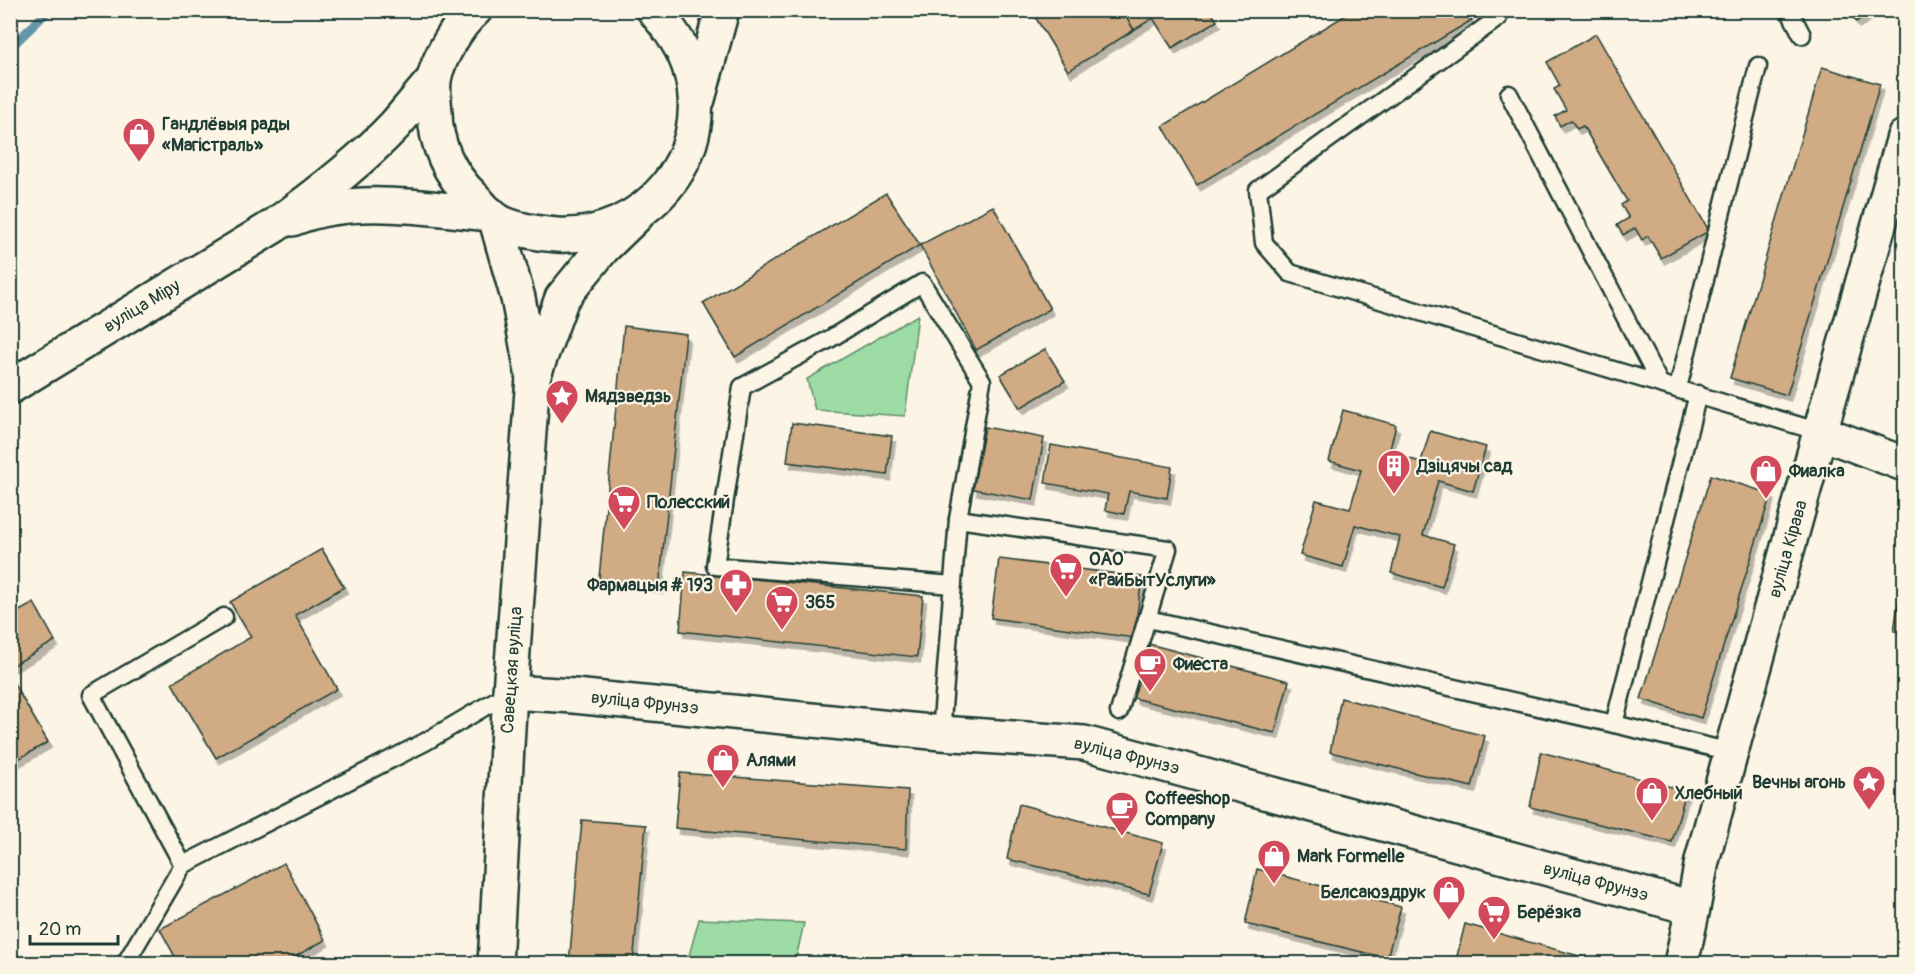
<svg xmlns="http://www.w3.org/2000/svg" width="1915" height="974" viewBox="0 0 1915 974" font-family="Pangolin,sans-serif">
  <style>
    .green { fill: #9ddca4; stroke: #5e8c6c; stroke-width: 1.5 }
    .lines { fill: none; stroke-linecap: round; stroke-linejoin: round }
    .stream { stroke: #6497a7; stroke-width: 9 }
    .building { fill: #d1ab83; stroke: #1f3d34; stroke-width: 1.5; filter: url(#shadow) }
    .service-casing { stroke: #1f3d34; stroke-width: 21 }
    .minor-casing { stroke: #1f3d34; stroke-width: 38 }
    .tertiary-casing { stroke: #1f3d34; stroke-width: 38 }
    .secondary-casing { stroke: #1f3d34; stroke-width: 38 }
    .service { stroke: #fcf5e5; stroke-width: 16 }
    .minor { stroke: #fcf5e5; stroke-width: 33 }
    .tertiary { stroke: #fcf5e5; stroke-width: 33 }
    .secondary { stroke: #fcf5e5; stroke-width: 33 }
    .labels { text-anchor: middle; dominant-baseline: central; stroke-width: 4.5; stroke-linejoin: round; paint-order: stroke }
    .poi-label { font-size: 18px; font-weight: bold; fill: #1f3d34; stroke: #fcf5e5; text-anchor: start }
    .street-label { font-size: 18px; fill: #1f3d34; stroke: #fcf5e5 }
  </style>
  <defs>
    <filter id="shadow"><feDropShadow dx="3.5" dy="6" stdDeviation="0" flood-color="#0004"/></filter>
  </defs>
  <rect width="100%" height="100%" fill="#fcf5e5"/>
  <filter id="ink" filterUnits="userSpaceOnUse"><feTurbulence type="fractalNoise" baseFrequency=".0167" numOctaves="2"/><feDisplacementMap in="SourceGraphic" scale="12" xChannelSelector="R" yChannelSelector="G"/><feConvolveMatrix kernelMatrix="1 2 1 2 8 2 1 2 1" color-interpolation-filters="sRGB"/></filter>
  <g filter="url(#ink)">
    <!-- green -->
    <g class="green">
      <path d="M918,315L905,416L815,410L807,379Z"/>
      <path d="M699,919L804,923L795,963H687Z"/>
    </g>
    <g class="lines">
      <!-- stream -->
      <path class="stream" d="M10,48L49,10"/>
    </g>
    <!-- building -->
    <g class="building">
      <path d="M1031,10H1122L1134,30L1068,71Z"/>
      <path d="M1122,10H1210L1217,21L1172,48L1153,18L1134,30Z"/>
      <path d="M1354,10H1466L1472,20L1197,185L1163,126Z"/>
      <path d="M1849,10H1875L1856,22Z"/>
      <path d="M1596,34L1709,231L1661,258L1648,236L1642,240L1635,228L1623,235L1617,225L1629,218L1621,205L1627,201L1583,126L1577,129L1571,120L1560,126L1555,116L1566,110L1554,89L1560,86L1547,62Z"/>
      <path d="M1822,67L1880,84L1787,395L1730,378Z"/>
      <path d="M886,193L920,245L735,357L703,303Z"/>
      <path d="M993,206L1050,309L976,350L920,245Z"/>
      <path d="M624,326L686,334L659,588L599,578Z"/>
      <path d="M1045,349L1065,381L1020,408L1000,375Z"/>
      <path d="M1343,410L1396,425L1389,453L1421,462L1430,431L1486,447L1473,491L1438,481L1423,535L1454,544L1442,587L1391,573L1400,537L1355,525L1343,567L1300,555L1316,500L1350,509L1361,470L1329,461Z"/>
      <path d="M792,423L892,436L887,475L787,462Z"/>
      <path d="M985,427L1044,438L1033,500L973,489Z"/>
      <path d="M1051,445L1172,467L1167,498L1129,491L1124,514L1105,510L1108,494L1045,483Z"/>
      <path d="M1711,475L1771,494L1701,718L1641,699Z"/>
      <path d="M322,549L344,587L295,615L337,689L216,758L172,683L251,637L230,602Z"/>
      <path d="M999,559L1142,577L1134,638L991,618Z"/>
      <path d="M685,572L923,596L917,657L680,631Z"/>
      <path d="M1899,598L1904,599V632L1894,631Z"/>
      <path d="M34,603L55,641L10,667V616Z"/>
      <path d="M1145,643L1289,681L1275,733L1133,698Z"/>
      <path d="M10,677L48,742L10,764Z"/>
      <path d="M1341,698L1485,736L1472,787L1330,752Z"/>
      <path d="M1541,752L1686,791L1672,842L1530,807Z"/>
      <path d="M680,773L908,790L906,849L675,828Z"/>
      <path d="M1019,804L1163,843L1149,894L1007,859Z"/>
      <path d="M582,820L646,825L633,964H569Z"/>
      <path d="M284,863L325,940L282,964H179L160,929Z"/>
      <path d="M1257,869L1401,907L1387,958L1245,924Z"/>
      <path d="M1465,924L1590,959L1588,964H1455Z"/>
    </g>
    <g class="lines">
      <!-- service casing -->
      <g class="service-casing">
        <g id="service">
          <path d="M1789,10L1802,35"/>
          <path d="M1498,18L1258,190L1264,243L1290,273L1820,432"/>
          <path d="M1509,94L1660,384"/>
          <path d="M1678,388L1758,66"/>
          <path d="M958,519L1168,549L1119,712"/>
          <path d="M1148,619L1614,724L1731,752"/>
          <path d="M1614,724L1698,394"/>
          <path d="M941,733L958,519L982,381L922,283L828,340L742,387L715,566L953,585"/>
          <path d="M183,865L91,695L224,617"/>
          <path d="M125,964L183,865L425,742L510,692"/>
        </g>
      </g>
      <!-- minor casing -->
      <g class="minor-casing">
        <path id="minor" d="M1681,964L1693,908"/>
      </g>
      <!-- tertiary casing -->
      <g class="tertiary-casing">
        <path id="tertiary" d="M1820,432L1904,137"/>
      </g>
      <!-- secondary casing -->
      <g class="secondary-casing">
        <g id="secondary">
          <path d="M475,10C459,23 437,60 434,80C433,90 434,102 435,112C435,144 450,175 473,197C480,204 487,214 495,219C509,229 540,234 557,235C644,239 714,159 691,73C685,49 670,29 654,10"/>
          <path d="M698,99L722,10"/>
          <path d="M292,219C351,194 428,208 490,214"/>
          <path d="M496,220L518,298L533,377"/>
          <path d="M10,387L274,226C316,196 359,163 395,125C408,110 421,94 434,79"/>
          <path d="M510,692L574,696L941,733L1084,743L1693,908L1702,861L1731,752L1820,432L1904,464"/>
          <path d="M495,964L510,692L533,377L562,298L603,248L637,215"/>
        </g>
      </g>
      <!-- service -->
      <use href="#service" class="service"/>
      <!-- minor -->
      <use href="#minor" class="minor"/>
      <!-- tertiary -->
      <use href="#tertiary" class="tertiary"/>
      <!-- secondary -->
      <use href="#secondary" class="secondary"/>
    </g>
  </g>
  <!-- icons -->
  <defs>
    <g id="shop-pin" transform="scale(1.725)"><path d="M0 17L-7.5 6A9.5 9.5 0 1 1 7.5 6Z" fill="#d1495b" stroke="#fcf5e5"/><path d="M-5-2.5h2.3a2.7 3.5 0 0 1 5.4 0H5L5.5 6h-11ZM-1.5-2.5h3a1.5 2.3 0 0 0-3 0Z" fill="#fff"/></g>
    <g id="sight-pin" transform="scale(1.725)"><path d="M0 17L-7.5 6A9.5 9.5 0 1 1 7.5 6Z" fill="#d1495b" stroke="#fcf5e5"/><path d="M0-6L1.8-2.2L6-1.7L2.9 1.2L3.7 5.4L0 3.3L-3.7 5.4L-2.9 1.2L-6-1.7L-1.8-2.2Z" fill="#fff"/></g>
    <g id="building-pin" transform="scale(1.725)"><path d="M0 17L-7.5 6A9.5 9.5 0 1 1 7.5 6Z" fill="#d1495b" stroke="#fcf5e5"/><path d="M-4-6H4V6H1V3H-1V6H-4ZM-2.5-4.3h1.7v1.8h-1.7ZM.8-4.3h1.7v1.8H.8ZM-2.5-1h1.7V.8h-1.7ZM.8-1h1.7V.8H.8Z" fill="#fff"/></g>
    <g id="supermarket-pin" transform="scale(1.725)"><path d="M0 17L-7.5 6A9.5 9.5 0 1 1 7.5 6Z" fill="#d1495b" stroke="#fcf5e5"/><path d="M-6-5.5h2.5l.6 2H6L4.5 2H-2.5L-4.4-4H-6ZM-1.5 3.2a1.3 1.3 0 1 0 .1 0ZM3 3.2a1.3 1.3 0 1 0 .1 0Z" fill="#fff"/></g>
    <g id="pharmacy-pin" transform="scale(1.725)"><path d="M0 17L-7.5 6A9.5 9.5 0 1 1 7.5 6Z" fill="#d1495b" stroke="#fcf5e5"/><path d="M-2-6h4v4h4v4h-4v4h-4v-4h-4v-4h4Z" fill="#fff"/></g>
    <g id="cafe-pin" transform="scale(1.725)"><path d="M0 17L-7.5 6A9.5 9.5 0 1 1 7.5 6Z" fill="#d1495b" stroke="#fcf5e5"/><path d="M-5.5-4.5H6V0H3Q3 3.5 0 3.5H-2.5Q-5.5 3.5-5.5 0ZM3-3.2v2h1.7v-2ZM-6 4.5H4V6H-6Z" fill="#fff"/></g>
  </defs>
  <g fill-rule="evenodd">
    <use href="#shop-pin" x="139" y="134"/>
    <use href="#sight-pin" x="562" y="396"/>
    <use href="#building-pin" x="1394" y="466"/>
    <use href="#shop-pin" x="1766" y="471"/>
    <use href="#supermarket-pin" x="624" y="502"/>
    <use href="#supermarket-pin" x="1066" y="569"/>
    <use href="#pharmacy-pin" x="736" y="585"/>
    <use href="#supermarket-pin" x="782" y="602"/>
    <use href="#cafe-pin" x="1150" y="664"/>
    <use href="#shop-pin" x="723" y="760"/>
    <use href="#sight-pin" x="1869" y="782"/>
    <use href="#shop-pin" x="1652" y="793"/>
    <use href="#cafe-pin" x="1122" y="808"/>
    <use href="#shop-pin" x="1274" y="856"/>
    <use href="#shop-pin" x="1449" y="892"/>
    <use href="#supermarket-pin" x="1494" y="912"/>
  </g>
  <g class="labels">
    <!-- poi labels -->
    <g class="poi-label">
      <text x="162" y="124">Гандлёвыя рады<tspan x="162" dy="21">«Магістраль»</tspan></text>
      <text x="585" y="396">Мядзведзь</text>
      <text x="1417" y="466">Дзіцячы сад</text>
      <text x="1789" y="471">Фиалка</text>
      <text x="647" y="502">Полесский</text>
      <text x="1089" y="559">ОАО<tspan x="1089" dy="21">«РайБытУслуги»</tspan></text>
      <text x="713" y="585" text-anchor="end">Фармацыя # 193</text>
      <text x="805" y="602">365</text>
      <text x="1173" y="664">Фиеста</text>
      <text x="746" y="760">Алями</text>
      <text x="1846" y="782" text-anchor="end">Вечны агонь</text>
      <text x="1675" y="793">Хлебный</text>
      <text x="1145" y="798">Coffeeshop<tspan x="1145" dy="21">Company</tspan></text>
      <text x="1297" y="856">Mark Formelle</text>
      <text x="1426" y="892" text-anchor="end">Белсаюздрук</text>
      <text x="1517" y="912">Берёзка</text>
    </g>
    <!-- street labels -->
    <g class="street-label">
      <text transform="translate(142 306) rotate(-31)">вуліца Міру</text>
      <text transform="translate(1788 549) rotate(-74)">вуліца Кірава</text>
      <text transform="translate(512 670) rotate(-86)">Савецкая вуліца</text>
      <text transform="translate(645 703) rotate(6)">вуліца Фрунзэ</text>
      <text transform="translate(1127 756) rotate(14)">вуліца Фрунзэ</text>
      <text transform="translate(1596 882) rotate(15)">вуліца Фрунзэ</text>
    </g>
  </g>
  <!-- margin -->
  <rect width="1915" height="974" fill="none" stroke="#fcf5e5" stroke-width="36"/>
  <rect x="18" y="18" width="1879" height="938" fill="none" stroke="#1f3d34" stroke-width="2" filter="url(#ink)"/>
  <!-- scale -->
  <path d="M30 935v9h88v-9" fill="none" stroke="#1f3d34" stroke-width="3"/>
  <text x="39" y="935" font-size="18" fill="#1f3d34" stroke="#fcf5e5" stroke-width="4.5" paint-order="stroke">20 m</text>
</svg>
